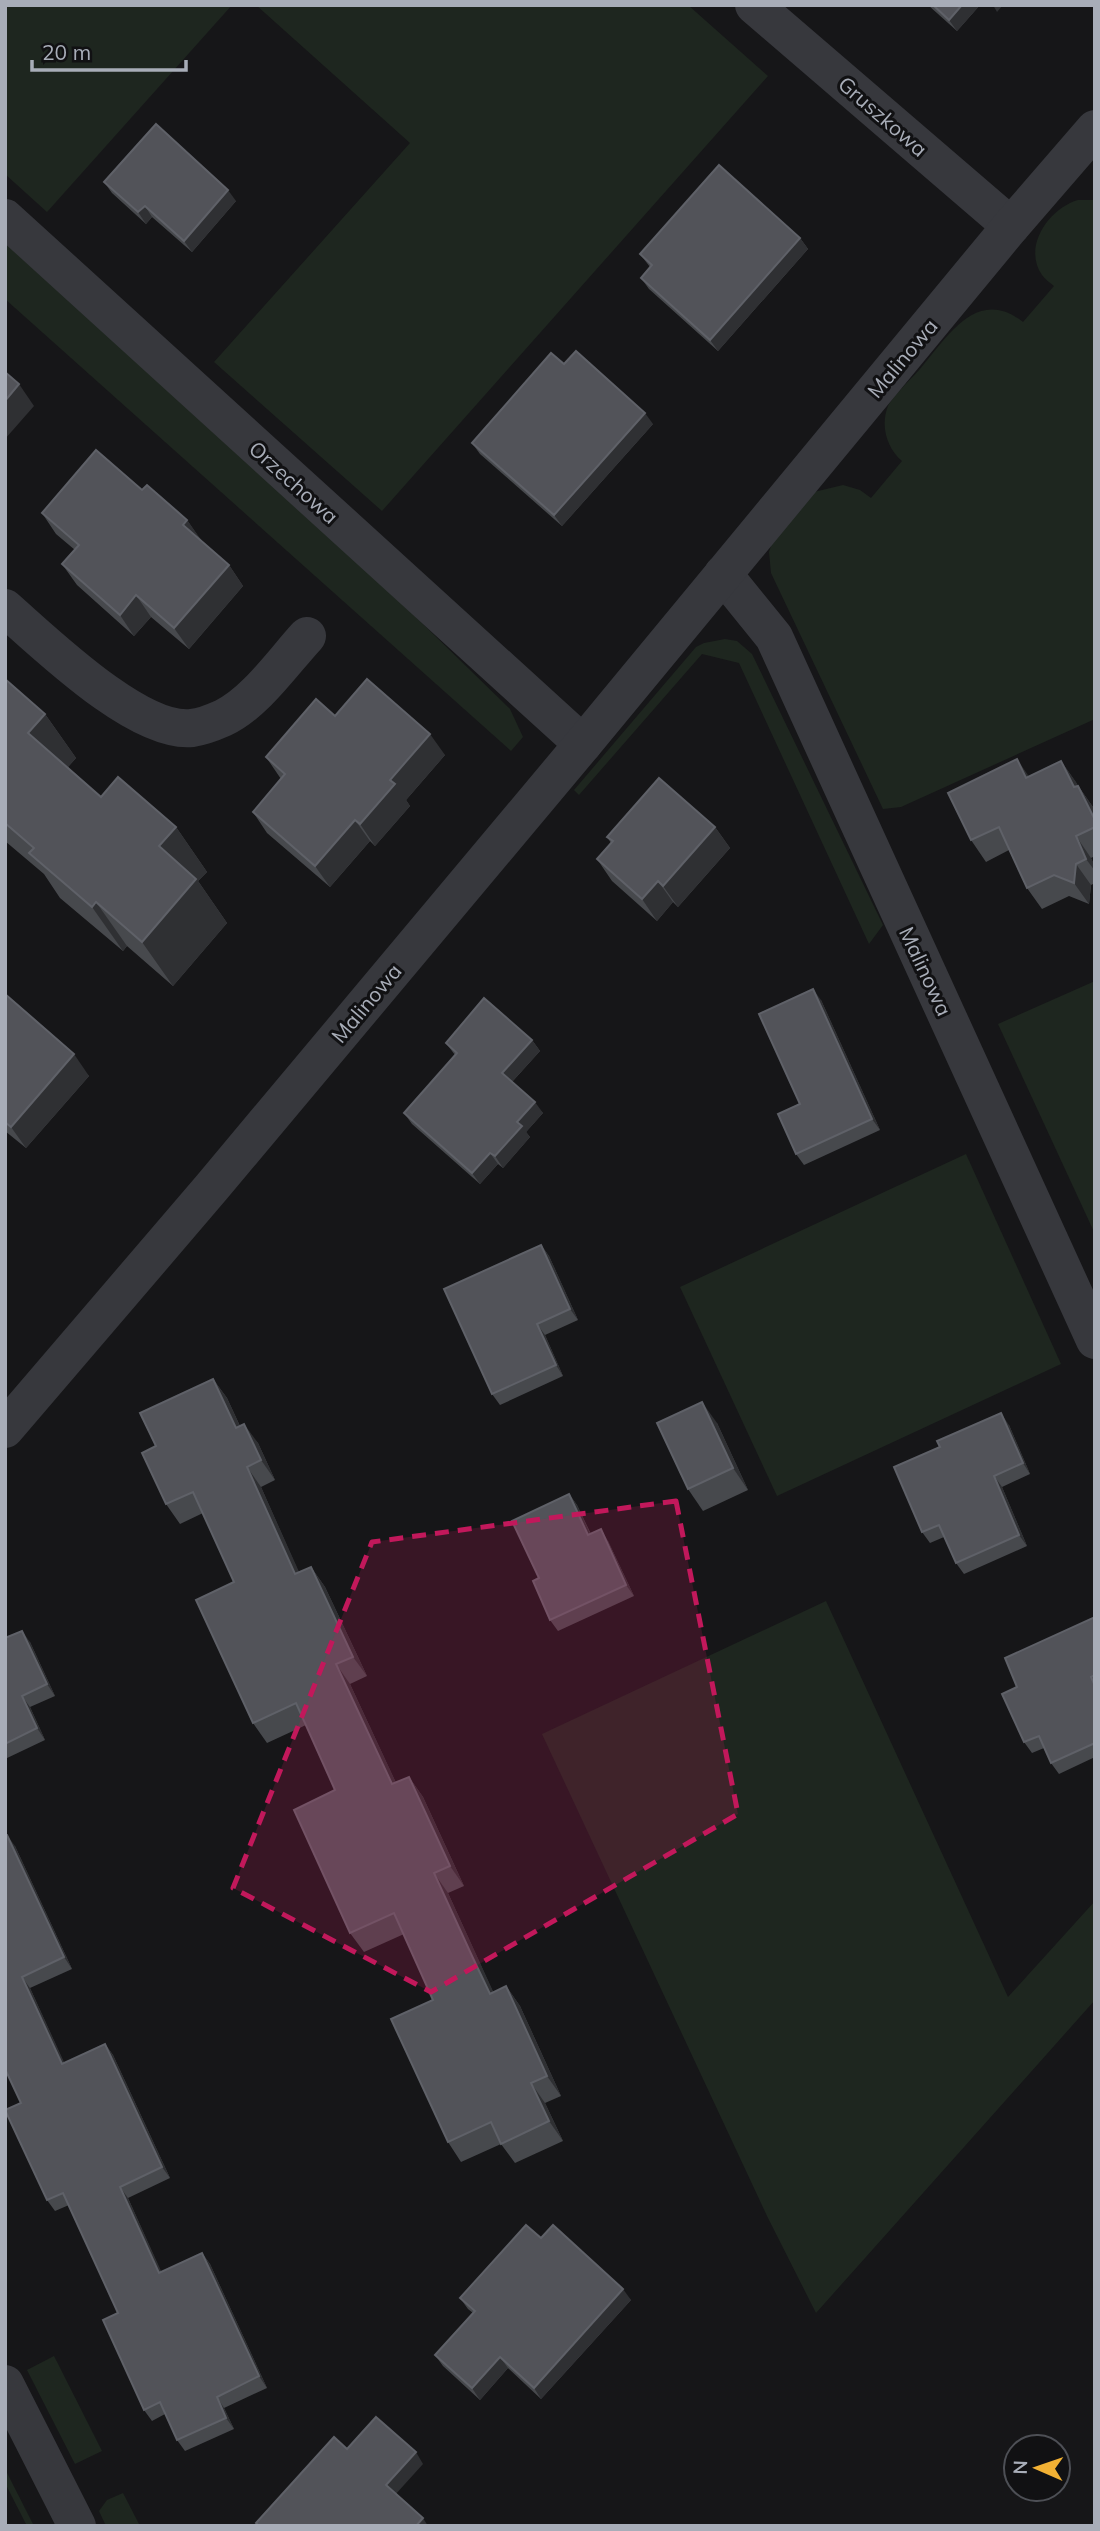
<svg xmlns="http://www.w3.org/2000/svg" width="1100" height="2531" viewBox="0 0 1100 2531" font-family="Mulish,sans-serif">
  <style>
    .green { fill: #1e261f }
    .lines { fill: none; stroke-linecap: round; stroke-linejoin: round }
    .minor { stroke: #37383d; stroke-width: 38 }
    .wall { fill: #47494d }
    .shaded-wall { fill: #2f3033 }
    .building { fill: #525359; stroke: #5f6168; stroke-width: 2 }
    .marked { fill: #c2185b; fill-opacity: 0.2; stroke: #c2185b; stroke-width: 5; stroke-dasharray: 14 9; stroke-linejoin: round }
    .labels { text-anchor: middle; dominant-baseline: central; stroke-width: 6; stroke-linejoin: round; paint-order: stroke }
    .street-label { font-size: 21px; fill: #a8adb8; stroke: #111113 }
  </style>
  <rect width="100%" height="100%" fill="#161618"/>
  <!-- green -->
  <g class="green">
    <path d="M5,5H232L47,212L5,174Z"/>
    <path d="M256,5H688L768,76L382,511L214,362L410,143Z"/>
    <path d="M1078,200H1095V719L901,807L883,809L771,573L769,552L773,540L814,492L843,485L860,490L871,498L902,461C887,448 880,426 888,406C893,396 912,378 920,369C948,336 977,286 1023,322L1054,286C1050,283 1045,279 1042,275C1022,246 1050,208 1078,200Z"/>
    <path d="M5,243L347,550L510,709L523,737L511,751L5,299Z"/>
    <path d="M725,639L737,641L752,654L883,925L869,944L739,663L702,654L579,795L574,790L696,647L704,643Z"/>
    <path d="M1095,981V1234L998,1024Z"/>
    <path d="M966,1154L1061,1364L777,1496L680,1287Z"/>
    <path d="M826,1601L1008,1997L1095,1901V2000L816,2313L767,2216L542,1734Z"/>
    <path d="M54,2356L102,2451L75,2464L27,2370Z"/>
    <path d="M5,2469L34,2526H27L5,2483Z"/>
    <path d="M123,2493L140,2526H106L99,2511L107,2500Z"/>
  </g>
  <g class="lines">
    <!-- minor -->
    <g class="minor">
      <path d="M754,5L1011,226"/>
      <path d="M5,218L583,744"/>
      <path d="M723,574L774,637L1095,1340"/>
      <path d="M5,608C45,643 138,734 192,728C201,727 214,722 223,718C255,703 283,662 307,636"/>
      <path d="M5,1429L212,1187L583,744L1011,226L1095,129"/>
      <path d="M5,2384L77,2526"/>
    </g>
  </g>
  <!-- wall -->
  <g class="wall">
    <path d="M928,5H980L957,31Z"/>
    <path d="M104,182L236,201L192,252L152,217L146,224L112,193Z"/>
    <path d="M800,238L808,249L718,351L649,289L641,278L650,267L640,254Z"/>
    <path d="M653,424L562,526L480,454L472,443Z"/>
    <path d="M142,490L187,520L202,542L229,565L243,586L189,649L151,617L134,636L77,585L62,564L75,550L56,534L42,513Z"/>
    <path d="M5,679L45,714L76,758L68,767L101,797L176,827L207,872L198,881L227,923L173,986L127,946L123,951L60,898L44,874L5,841Z"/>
    <path d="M335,716L445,755L406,800L410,806L375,846L370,841L330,887L267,833L253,812L281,779L266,757Z"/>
    <path d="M1061,761L1095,810V856L1091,858L1095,867V883L1091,885L1089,904L1069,896L1042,909L1027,888L1009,850L986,862L971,840L1029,776Z"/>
    <path d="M715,827L730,848L678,907L673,902L657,921L612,881L597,859L611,843L607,837Z"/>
    <path d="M5,994L89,1076L26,1148L5,1131Z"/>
    <path d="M821,1000L880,1130L804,1165L796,1154L800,1104Z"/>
    <path d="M532,1040L540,1051L512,1082L543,1113L526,1132L530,1137L503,1168L498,1164L480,1184L412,1124L404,1113L455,1055L446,1043Z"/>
    <path d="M541,1245L549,1256L578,1320L545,1335L563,1376L500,1405L492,1394Z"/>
    <path d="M213,1379L227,1398L240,1426L258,1443L275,1480L261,1487L299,1573L311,1567L325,1587L367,1676L350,1684L396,1783L409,1777L423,1797L464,1886L448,1893L493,1992L506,1986L520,2006L561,2096L545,2103L563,2141L515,2163L501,2144L461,2162L448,2142L433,2000L404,1934L364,1952L350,1933L335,1790L306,1725L267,1743L253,1723L234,1582L203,1513L180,1524L166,1504L156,1446Z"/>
    <path d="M717,1423L748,1490L703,1511L688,1489Z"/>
    <path d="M1009,1425L1030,1474L1002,1487L1027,1546L964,1574L956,1563L944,1537L930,1543L922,1532Z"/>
    <path d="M569,1494L577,1505L591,1534L608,1541L634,1596L558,1631L550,1620L539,1578Z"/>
    <path d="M1095,1617V1757L1059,1774L1051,1763L1044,1748L1032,1753L1024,1742L1017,1687Z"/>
    <path d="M5,1638L30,1642L55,1696L30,1707L45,1740L5,1759Z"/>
    <path d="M15,1846L72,1969L30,1988L64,2063L105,2044L113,2055L170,2178L128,2198L161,2272L202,2253L210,2264L267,2388L224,2408L234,2429L185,2451L177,2440L165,2414L152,2421L144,2410L118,2313L69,2205L55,2211L47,2200L21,2103Z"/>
    <path d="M541,2238L631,2300L541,2399L508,2368L480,2400L443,2366L435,2355L473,2313L468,2309L460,2298Z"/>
  </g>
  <!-- shaded-wall -->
  <g class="shaded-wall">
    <path d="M962,5H980L957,31L949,20Z"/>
    <path d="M993,5H1003L997,12Z"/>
    <path d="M228,190L236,201L192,252L184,241Z"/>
    <path d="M145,206L152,217L146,224L138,212Z"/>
    <path d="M800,238L808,249L718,351L710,340Z"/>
    <path d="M19,384L34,406L5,439V401Z"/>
    <path d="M645,413L653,424L562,526L554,515Z"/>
    <path d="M187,520L202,541L198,546L183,525Z"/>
    <path d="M229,565L243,586L189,649L174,628Z"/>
    <path d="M136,595L151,617L134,636L120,615Z"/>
    <path d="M45,714L76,758L59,777L28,733Z"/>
    <path d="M430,734L445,755L406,800L410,806L375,846L360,824L390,780Z"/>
    <path d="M1017,759L1032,781L1026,778Z"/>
    <path d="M1061,761L1076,782L1089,809L1074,787Z"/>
    <path d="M1078,786L1093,807L1095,810V820Z"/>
    <path d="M355,820L370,841L330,887L315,866Z"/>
    <path d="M176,827L207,872L198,881L227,923L173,986L142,942L159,846Z"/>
    <path d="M715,827L730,848L678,907L663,886Z"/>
    <path d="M1076,836L1091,858L1095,867V871L1086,859Z"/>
    <path d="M1076,864L1091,885L1089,904L1074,883Z"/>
    <path d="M658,881L673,902L657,921L642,899Z"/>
    <path d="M96,902L127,946L123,951L92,907Z"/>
    <path d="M813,989L821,1000L880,1130L872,1119Z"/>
    <path d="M532,1040L540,1051L510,1084L502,1073Z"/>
    <path d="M74,1054L89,1076L26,1148L11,1127Z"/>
    <path d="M535,1102L543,1113L526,1132L530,1137L503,1168L495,1156L517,1122Z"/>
    <path d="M490,1153L498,1164L480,1184L472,1173Z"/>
    <path d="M541,1245L549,1256L578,1320L570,1309Z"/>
    <path d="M537,1324L545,1335L563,1376L556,1365Z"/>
    <path d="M213,1379L227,1398L250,1448L236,1428Z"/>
    <path d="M702,1402L717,1423L748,1490L733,1468Z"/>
    <path d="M1001,1413L1009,1425L1030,1474L1023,1463Z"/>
    <path d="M244,1424L258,1443L275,1480L261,1460Z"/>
    <path d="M247,1467L261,1487L309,1594L295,1574Z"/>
    <path d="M994,1476L1002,1487L1027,1546L1019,1535Z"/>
    <path d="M569,1494L577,1505L596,1546L588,1535Z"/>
    <path d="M601,1529L608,1541L634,1596L626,1585Z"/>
    <path d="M311,1567L325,1587L367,1676L353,1657Z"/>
    <path d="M22,1631L30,1642L55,1696L47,1684Z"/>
    <path d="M336,1664L350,1684L406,1804L392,1784Z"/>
    <path d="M22,1696L30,1707L45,1740L37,1728Z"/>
    <path d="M409,1777L423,1797L464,1886L450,1866Z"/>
    <path d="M7,1835L15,1846L72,1969L64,1957Z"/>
    <path d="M434,1873L448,1893L503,2013L490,1994Z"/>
    <path d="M22,1977L30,1988L70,2075L62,2064Z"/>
    <path d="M506,1986L520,2006L561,2096L547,2076Z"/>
    <path d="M105,2044L113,2055L170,2178L162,2167Z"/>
    <path d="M531,2083L545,2103L563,2141L549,2121Z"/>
    <path d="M120,2187L128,2198L167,2284L159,2273Z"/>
    <path d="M202,2253L210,2264L267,2388L259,2376Z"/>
    <path d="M623,2289L631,2300L541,2399L534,2388Z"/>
    <path d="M500,2357L508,2368L480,2400L472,2388Z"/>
    <path d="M217,2397L224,2408L234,2429L226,2418Z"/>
    <path d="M416,2452L423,2464L394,2496L386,2485Z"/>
    <path d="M423,2518L428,2526H416Z"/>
  </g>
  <!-- building -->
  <g class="building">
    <path d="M933,5H962L949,20Z"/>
    <path d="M156,124L228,190L184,241L145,206L138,212L104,182Z"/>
    <path d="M719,165L800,238L710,340L641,278L652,265L640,254Z"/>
    <path d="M576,351L645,413L554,515L472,443L551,353L564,364Z"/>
    <path d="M5,372L19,384L5,401Z"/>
    <path d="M96,450L142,490L147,485L187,520L183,525L229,565L174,628L136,595L120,615L62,564L79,545L42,513Z"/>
    <path d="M5,679L45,714L28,733L101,797L118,777L176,827L159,846L196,879L142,942L96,902L92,907L29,853L34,848L5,823Z"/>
    <path d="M367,679L430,734L390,780L395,784L360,824L355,820L315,866L253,812L285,774L266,757L316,699L335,716Z"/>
    <path d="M1017,759L1026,778L1061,761L1074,787L1078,786L1095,820V827L1076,836L1086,859L1076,864L1074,883L1054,875L1027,888L999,827L971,840L948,793Z"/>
    <path d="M659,778L715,827L663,886L658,881L642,899L597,859L613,841L607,837Z"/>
    <path d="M813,989L872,1119L796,1154L778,1114L800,1104L759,1014Z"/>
    <path d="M5,994L74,1054L11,1127L5,1122Z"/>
    <path d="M484,998L532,1040L502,1073L535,1102L517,1122L522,1126L495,1156L490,1153L472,1173L404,1113L457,1053L446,1043Z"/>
    <path d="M541,1245L570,1309L537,1324L556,1365L492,1394L444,1289Z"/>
    <path d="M213,1379L236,1428L244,1424L261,1460L247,1467L295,1574L311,1567L353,1657L336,1664L392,1784L409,1777L450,1866L434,1873L472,1956L490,1994L506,1986L547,2076L531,2083L549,2121L501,2144L491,2122L448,2142L391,2019L433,2000L394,1913L350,1933L294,1810L335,1790L296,1703L253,1723L196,1600L234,1582L193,1492L166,1504L142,1453L156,1446L140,1413Z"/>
    <path d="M702,1402L733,1468L688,1489L657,1423Z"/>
    <path d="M1001,1413L1023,1463L994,1476L1019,1535L956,1563L939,1525L922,1532L894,1467L940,1447L937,1441Z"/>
    <path d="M569,1494L588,1535L601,1529L626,1585L550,1620L533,1581L539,1578L512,1521Z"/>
    <path d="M1095,1617V1675L1091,1677L1095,1686V1743L1051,1763L1039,1736L1024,1742L1002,1694L1017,1687L1005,1658Z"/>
    <path d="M22,1631L47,1684L22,1696L37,1728L5,1744V1638Z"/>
    <path d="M5,1835H7L64,1957L22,1977L62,2064L105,2044L162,2167L120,2187L159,2273L202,2253L259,2376L217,2397L226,2418L177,2440L160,2402L144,2410L103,2320L118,2313L63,2193L47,2200L5,2110L21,2103L5,2069Z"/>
    <path d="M526,2225L541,2238L553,2225L623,2289L534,2388L500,2357L472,2388L435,2355L475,2311L460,2298Z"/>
    <path d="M376,2417L416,2452L386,2485L423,2518L416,2526H259L256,2523L334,2437L347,2449Z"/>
  </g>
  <!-- marked area -->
  <path class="marked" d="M676,1501L738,1814L431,1992L233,1888L372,1542Z"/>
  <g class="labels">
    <!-- street labels -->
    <g class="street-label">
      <text transform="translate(883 116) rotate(41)">Gruszkowa</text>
      <text transform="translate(902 358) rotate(-50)">Malinowa</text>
      <text transform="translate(294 482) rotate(42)">Orzechowa</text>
      <text transform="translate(926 971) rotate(65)">Malinowa</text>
      <text transform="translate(366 1003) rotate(-50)">Malinowa</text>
    </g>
  </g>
  <!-- border -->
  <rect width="1100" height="2531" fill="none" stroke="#a8adb8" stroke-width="14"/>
  <!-- north arrow -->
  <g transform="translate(1037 2468) rotate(272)"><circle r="33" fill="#111113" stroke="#4d4f55" stroke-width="2"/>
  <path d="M0-5L12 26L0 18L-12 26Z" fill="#f2b134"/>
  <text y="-10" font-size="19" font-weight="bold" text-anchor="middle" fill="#a8adb8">N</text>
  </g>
  <!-- scale -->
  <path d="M32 60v10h154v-10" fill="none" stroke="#a8adb8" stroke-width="3.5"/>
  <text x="42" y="60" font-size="21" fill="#a8adb8" stroke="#111113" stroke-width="5" paint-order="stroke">20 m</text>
</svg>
